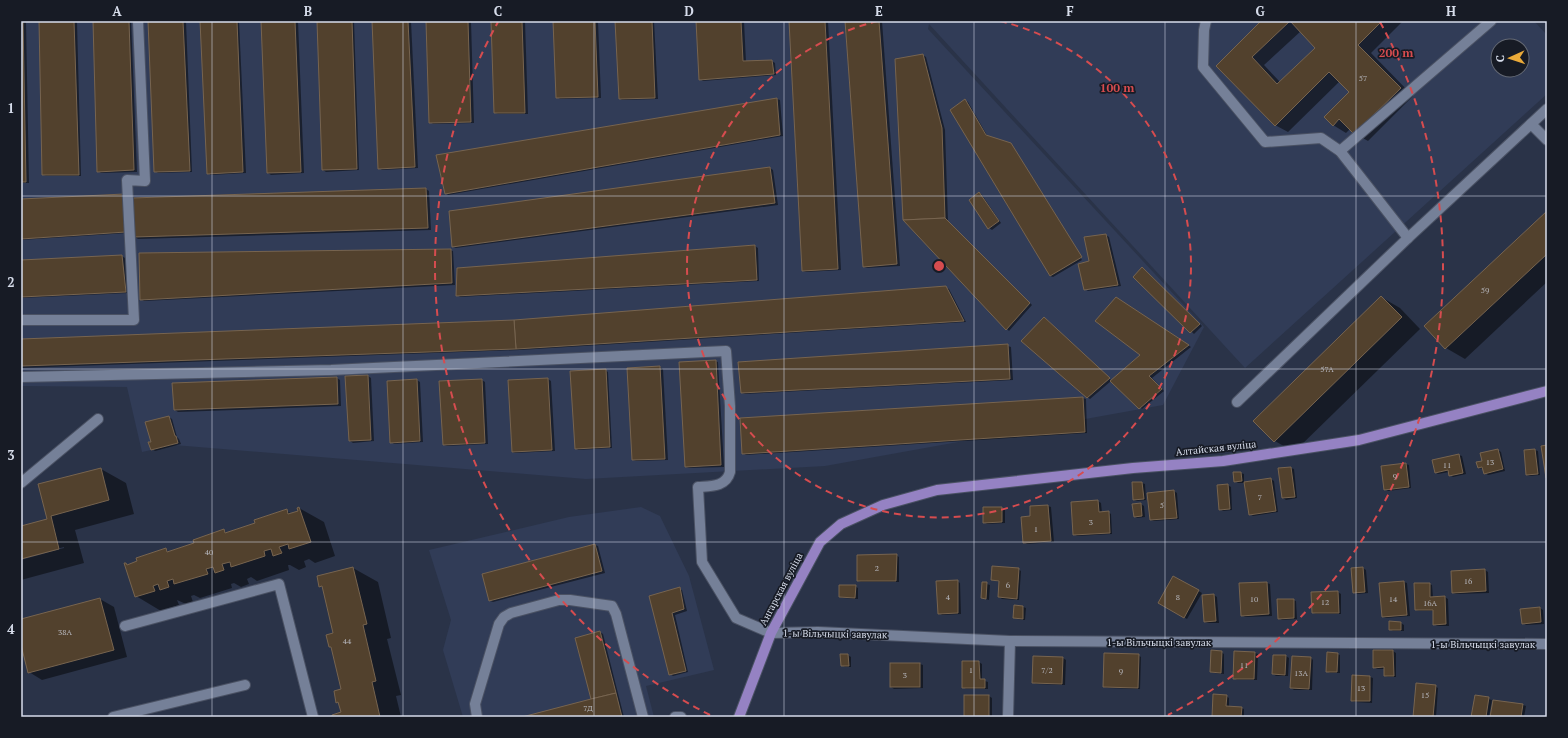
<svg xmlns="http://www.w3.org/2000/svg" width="1568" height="738" viewBox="0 0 1568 738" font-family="'PT Serif',serif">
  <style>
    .built { fill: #313c57; fill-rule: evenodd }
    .shadow { fill: #0007; fill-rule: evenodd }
    .building { fill: #52412d; stroke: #77644f; fill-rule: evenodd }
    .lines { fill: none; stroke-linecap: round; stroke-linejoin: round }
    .minor-casing { stroke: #4a5163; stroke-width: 12 }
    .major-casing { stroke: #4a5163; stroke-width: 12 }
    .minor { stroke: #758098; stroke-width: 10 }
    .major { stroke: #9582c3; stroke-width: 10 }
    .grid { fill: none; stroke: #d7ddeb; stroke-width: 1; stroke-opacity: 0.55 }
    .ring { fill: none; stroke: #d64c4f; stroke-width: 2; stroke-dasharray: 7 5 }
    .labels { text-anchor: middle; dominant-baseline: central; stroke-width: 3.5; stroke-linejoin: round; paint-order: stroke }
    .number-label { font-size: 8px; fill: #b6b6bc }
    .street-label { font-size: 10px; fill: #d7ddeb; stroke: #171b25 }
    .centre { fill: #d64c4f; stroke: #171b25; stroke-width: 2 }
    .ring-label { font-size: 12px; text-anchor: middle; font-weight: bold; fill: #d64c4f; stroke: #171b25; stroke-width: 3.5; stroke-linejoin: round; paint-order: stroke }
    .neatline { fill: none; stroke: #d7ddeb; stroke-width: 1.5 }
    .grid-label { font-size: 13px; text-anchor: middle; font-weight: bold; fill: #d7ddeb }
  </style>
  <rect width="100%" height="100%" fill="#2a3348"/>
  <!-- built -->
  <g class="built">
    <path d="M21,21H929V23L932,21H1534L1547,35V94L1245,368L929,24L928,29L1204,327L1163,405L825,466L586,479L174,445L142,452L127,387L21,386ZM1498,46H1522V70H1498Z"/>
    <path d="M641,507L660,516L689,576L714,670L646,686L654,717H463L443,650L451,620L429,550L569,517Z"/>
  </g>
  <!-- shadow -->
  <g class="shadow">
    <path d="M21,21H26L29,183H21Z"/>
    <path d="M40,21H77L81,176H46L43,175Z"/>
    <path d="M94,21H131L137,172L101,173L98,171Z"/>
    <path d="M149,21H186L192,172L158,173L155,171Z"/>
    <path d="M201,21H239L246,173L211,175L208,173Z"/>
    <path d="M262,21H298L304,173L271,175L268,173Z"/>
    <path d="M318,21H354L359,170L326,172L323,170Z"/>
    <path d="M373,21H411L418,168L382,170L379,168Z"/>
    <path d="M427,21H471L474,123L433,124L430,122Z"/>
    <path d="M492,21H525L528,114H498L495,113Z"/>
    <path d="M554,21H598L601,98L560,99L557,97Z"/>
    <path d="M616,21H654L658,99L622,100L619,98Z"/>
    <path d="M697,21H744L746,62L772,61L775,63L776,75L703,81L700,79Z"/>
    <path d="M790,21H828L841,270L806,272L803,271Z"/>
    <path d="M846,21H882L900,266L867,268L864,267Z"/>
    <path d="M1262,21H1403L1371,53L1413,96L1368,141L1354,133L1350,129L1346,133L1333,125L1351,92L1340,81L1288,132L1275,125L1217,66ZM1301,31L1317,48L1280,82L1264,65Z"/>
    <path d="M923,55L926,57L945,130L948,221L1032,305L1009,331L904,220Z"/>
    <path d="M777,99L780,100L783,136L448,195L446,193Z"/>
    <path d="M965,100L968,102L988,137L1010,144L1082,260L1053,277L1050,276Z"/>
    <path d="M770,168L773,170L778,205L456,248L453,247Z"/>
    <path d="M426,189L429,191L431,230L138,239L135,237Z"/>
    <path d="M980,193L982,195L1001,223L992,230L989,228Z"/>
    <path d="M21,200L128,233L21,240Z"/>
    <path d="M1547,212V282L1465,359L1446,348L1425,326Z"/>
    <path d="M1106,235L1109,237L1121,286L1088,291L1085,289Z"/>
    <path d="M755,246L758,248L759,281L460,297L457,295Z"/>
    <path d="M450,250L453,251L455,285L144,301L141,299Z"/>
    <path d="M122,256L125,258L129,293L21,298V261Z"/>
    <path d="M1143,268L1202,326L1194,334L1134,277Z"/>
    <path d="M945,287L949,289L966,322L520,350L21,368V340L515,321Z"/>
    <path d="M1381,297L1400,308L1420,329L1294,452L1275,441L1255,421Z"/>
    <path d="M1116,298L1191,347L1152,378L1164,391L1142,409L1111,381L1090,399L1087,397L1045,318L1112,381L1141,354Z"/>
    <path d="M1008,346L1011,347L1013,380L745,394L742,393Z"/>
    <path d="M715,361L718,362L724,467L689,468L686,467Z"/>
    <path d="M660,367L663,369L668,460L636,461L633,460Z"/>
    <path d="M605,370L608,372L612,448L578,450L576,448Z"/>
    <path d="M368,376L371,378L374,441L353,443L350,441Z"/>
    <path d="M337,378L340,380L341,406L178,412L175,410Z"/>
    <path d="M548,379L551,381L555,451L515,453L512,452L509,381Z"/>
    <path d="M417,380L420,382L423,442L394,444L391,442Z"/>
    <path d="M482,380L485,382L488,444L447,446L444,445Z"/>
    <path d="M1083,398L1086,399L1087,433L746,455L743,453Z"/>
    <path d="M169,417L172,419L177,437L179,439L181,444L155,451L152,449V442Z"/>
    <path d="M1498,450L1501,452L1505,471L1488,475L1485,473L1484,469L1478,468L1483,462Z"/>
    <path d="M1535,450L1538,451L1540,475L1530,476L1527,475L1525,451Z"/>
    <path d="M1459,455L1462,456L1466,474L1453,477L1450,475L1449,472L1438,474L1435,472L1433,461Z"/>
    <path d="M1406,464L1409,465L1411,488L1388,491L1385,489Z"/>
    <path d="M1291,468L1294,469L1297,498L1286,500L1283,498Z"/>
    <path d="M101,469L126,483L134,514L75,530L84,563L21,580V560L64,548V547L21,558V527L48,520L39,485Z"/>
    <path d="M1241,473L1244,474V483H1238L1235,481Z"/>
    <path d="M1271,479L1274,481L1278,512L1253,516L1250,514Z"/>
    <path d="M1142,483L1145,484L1146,500L1137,501L1134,500Z"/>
    <path d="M1228,485L1231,487L1232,510L1223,511L1220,509Z"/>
    <path d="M1174,491L1177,493L1179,519L1154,521L1151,520Z"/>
    <path d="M1098,501L1101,503L1102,513L1108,512L1111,514L1112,534L1077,536L1074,534L1072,502Z"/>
    <path d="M1141,504L1144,506L1145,517L1137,518L1134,516Z"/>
    <path d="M1048,506L1051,507L1054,542L1027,544L1024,542L1031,517V507Z"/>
    <path d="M299,508L324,522L335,556L315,563L309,559L304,561L306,567L299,570L290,565H288L289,570L257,581L251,577L247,579L249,584L241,587L234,583L231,584L232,588L200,598L194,595L191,596L193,602L186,604L177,600L179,605L161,611L136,596L126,564L129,565L166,550L170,552L195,543L224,531L228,533L256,524L287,511L292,514L299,511Z"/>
    <path d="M1002,508L1005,510V523L987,524L984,522Z"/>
    <path d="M595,545L598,546L605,573L493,602L490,601Z"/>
    <path d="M896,555L899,557V582H861L858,581Z"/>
    <path d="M353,568L378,582L391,638L387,639L401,695L396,696L401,717H333L342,713L340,703L337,702L343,690L333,648L330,647L335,634L323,588L320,586Z"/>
    <path d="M1363,568L1366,570L1368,593L1357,594L1354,592Z"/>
    <path d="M1018,569L1021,571L1019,600L1002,599L999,597L1000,582L992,580Z"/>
    <path d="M1485,570L1488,572L1489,593L1456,594L1453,593Z"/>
    <path d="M1174,577L1202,593L1187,619L1159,603Z"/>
    <path d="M957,581L960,583L961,614L942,615L939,613Z"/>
    <path d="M1404,582L1407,583L1410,616L1386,618L1383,617Z"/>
    <path d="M983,583L990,585L989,600L982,598Z"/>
    <path d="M1267,583L1270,584L1272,616L1245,617L1242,615Z"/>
    <path d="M1429,584L1432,585L1433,598L1445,597L1448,599L1449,626H1437L1434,624V611H1419L1416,610Z"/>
    <path d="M855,586L858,588V599L843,598L840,597Z"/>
    <path d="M679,589L682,590L687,611L675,615L688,672L673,676L670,674L650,597Z"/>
    <path d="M1338,592L1341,594V614H1316L1313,613Z"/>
    <path d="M1214,595L1217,597L1219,623H1208L1205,622Z"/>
    <path d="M100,599L114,607L127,657L42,680L29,672L21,641V620Z"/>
    <path d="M1293,600L1296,601L1297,619L1282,620L1279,618Z"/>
    <path d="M1023,607L1026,608L1025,620L1017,619L1014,618Z"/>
    <path d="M1540,608L1543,610L1544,624L1526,625L1523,623Z"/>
    <path d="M1390,623H1401L1404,625V631H1393L1390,629Z"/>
    <path d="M600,632L603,634L624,717H526L592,700Z"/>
    <path d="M1393,651L1396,653V677H1388L1385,676V669H1377L1374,667Z"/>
    <path d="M1221,652L1224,654V674L1214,673L1211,672Z"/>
    <path d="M1255,653L1258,654L1257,680H1237L1234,678Z"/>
    <path d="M1337,654L1340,655V673H1330L1327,671Z"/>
    <path d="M841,655H848L851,657V667H845L842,665Z"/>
    <path d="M1138,655L1141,657L1140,689L1107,688L1104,687Z"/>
    <path d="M1274,656H1286L1289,658L1288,676H1276L1273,674Z"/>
    <path d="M1063,658L1066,660L1065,685L1036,684L1033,682Z"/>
    <path d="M1311,658L1313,660L1312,690H1294L1291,688Z"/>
    <path d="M963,662H979L982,664V680L988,682V689H966L963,687Z"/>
    <path d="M920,664L923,665V688L894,689L891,687Z"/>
    <path d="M1370,677L1373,678L1372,703L1355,702L1352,701Z"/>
    <path d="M1435,686L1438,688L1436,717H1414Z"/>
    <path d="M989,696L992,698V717H965Z"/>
    <path d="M1226,696L1229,698V707L1241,708L1244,709V717H1213Z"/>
    <path d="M1476,696L1492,700L1489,717H1474Z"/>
    <path d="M1523,705L1526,706L1524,717H1491Z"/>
  </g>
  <!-- building -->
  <g class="building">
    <path d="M21,21H23L26,182H21Z"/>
    <path d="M39,21H74L79,175H42Z"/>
    <path d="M93,21H129L134,170L97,172Z"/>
    <path d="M148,21H183L190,171L154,172Z"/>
    <path d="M200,21H237L243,172L207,174Z"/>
    <path d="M261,21H295L301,172L267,173Z"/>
    <path d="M317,21H352L357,169L322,170Z"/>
    <path d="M372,21H408L415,167L378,169Z"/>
    <path d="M426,21H468L471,122L429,123Z"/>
    <path d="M491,21H522L525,113H494Z"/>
    <path d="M553,21H595L598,97L556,98Z"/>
    <path d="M615,21H652L655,98L619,99Z"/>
    <path d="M696,21H741L743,61L772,60L774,74L699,80Z"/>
    <path d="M789,21H825L838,269L802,271Z"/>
    <path d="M845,21H879L897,264L863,267Z"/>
    <path d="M1261,21H1382L1358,45L1401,88L1354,134L1339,119L1333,126L1324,117L1349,92L1329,72L1275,126L1216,66ZM1290,21L1315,48L1277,84L1252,57Z"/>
    <path d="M923,54L942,128L945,218L903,220L895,59Z"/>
    <path d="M777,98L780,135L445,194L436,155Z"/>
    <path d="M965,99L986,135L1011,143L1082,257L1050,276L950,110Z"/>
    <path d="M770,167L775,203L452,247L449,211Z"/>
    <path d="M426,188L428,228L134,237L132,198Z"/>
    <path d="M979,192L999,221L988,229L969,200Z"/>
    <path d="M124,194L126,232L21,239V199Z"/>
    <path d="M1547,211V254L1445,349L1424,326Z"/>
    <path d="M945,218L1030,303L1006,330L903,220Z"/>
    <path d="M1106,234L1118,285L1084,290L1078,264L1089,261L1084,237Z"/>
    <path d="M755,245L757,280L456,296L457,268Z"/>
    <path d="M451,249L452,283L140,300L139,253Z"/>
    <path d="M122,255L126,292L21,297V260Z"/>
    <path d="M1142,267L1200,324L1190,333L1133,277Z"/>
    <path d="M946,286L964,321L516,349L514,320Z"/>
    <path d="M1381,296L1402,317L1274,442L1253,421Z"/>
    <path d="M1116,297L1189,345L1149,376L1162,389L1139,409L1110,381L1140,355L1095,321Z"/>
    <path d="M1044,317L1110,378L1087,398L1021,341Z"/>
    <path d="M514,320L516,349L21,366V339Z"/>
    <path d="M1008,344L1010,379L741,393L738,362Z"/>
    <path d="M716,360L721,465L685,467L679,362Z"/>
    <path d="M660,366L665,459L632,460L627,368Z"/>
    <path d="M606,369L610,447L575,449L570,371Z"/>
    <path d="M368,375L371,440L349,441L345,376Z"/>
    <path d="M337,377L338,404L174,410L172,383Z"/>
    <path d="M548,378L552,450L512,452L508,380Z"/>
    <path d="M417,379L420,441L390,443L387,381Z"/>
    <path d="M482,379L485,443L443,445L439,381Z"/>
    <path d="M1083,397L1085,432L742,454L740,418Z"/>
    <path d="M169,416L175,436H176L178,443L151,450L148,442H151L145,422Z"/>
    <path d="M1547,445V478H1546L1541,446Z"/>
    <path d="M1498,449L1503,469L1484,474L1482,467L1478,468L1476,462L1482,461L1480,453Z"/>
    <path d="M1535,449L1538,474L1526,475L1524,450Z"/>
    <path d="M1459,454L1463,473L1449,476L1448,470L1435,473L1432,460Z"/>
    <path d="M1406,463L1409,487L1384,490L1381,466Z"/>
    <path d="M1291,467L1295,497L1282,498L1278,468Z"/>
    <path d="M101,468L109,500L51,516L59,549L21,559V526L47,519L38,484Z"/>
    <path d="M1233,472H1241L1242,481L1234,482Z"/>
    <path d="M1271,478L1276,511L1249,515L1244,482Z"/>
    <path d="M1132,482H1142L1144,499L1133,500Z"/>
    <path d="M1228,484L1230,509L1219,510L1217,485Z"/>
    <path d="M1174,490L1177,518L1150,520L1147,493Z"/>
    <path d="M1098,500L1099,512L1109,511L1110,533L1073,535L1071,502Z"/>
    <path d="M1141,503L1142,516L1134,517L1132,504Z"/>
    <path d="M1048,505L1051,541L1023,543L1021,517L1030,516V506Z"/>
    <path d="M299,507L311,542L289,549L288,544L279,547L282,553L273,556L271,549L264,551L265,556L231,567L230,562L222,564L224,570L215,573L213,567L206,569L208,574L174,584L173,579L167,581L169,587L160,590L158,584L153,586L155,591L135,597L124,563H126L127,565L137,561L136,558L166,548L167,552L194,543L193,540L224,529L225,533L255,523L254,520L287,509L288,514L298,511L297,508Z"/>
    <path d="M983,507H1002V522L983,523Z"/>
    <path d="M595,544L602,571L489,601L482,574Z"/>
    <path d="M897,554L896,581H857V555Z"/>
    <path d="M992,566L1019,568L1017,599L998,597L999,581L991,580Z"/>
    <path d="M353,567L367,624L363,625L376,681L372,682L380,717H332V715L341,712L338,702L336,703L334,691L341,689L331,647H329L326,635L333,633L322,586L319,587L317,576Z"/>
    <path d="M1363,567L1365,592L1353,593L1351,568Z"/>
    <path d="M1485,569L1486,591L1452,593L1451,571Z"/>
    <path d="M1173,576L1199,590L1184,618L1158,603Z"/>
    <path d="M958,580V613L938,614L936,581Z"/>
    <path d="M1404,581L1407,615L1382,617L1379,583Z"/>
    <path d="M982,582H987L986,599L981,598Z"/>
    <path d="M1267,582L1269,614L1241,616L1239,583Z"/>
    <path d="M1414,583H1430V597L1445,596L1446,624L1433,625V610H1415Z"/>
    <path d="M839,585H856L855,598L839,597Z"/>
    <path d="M680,587L684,609L672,613L686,671L669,675L649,596Z"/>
    <path d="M1338,591L1339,613H1312L1311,592Z"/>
    <path d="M1214,594L1216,621L1204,622L1202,595Z"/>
    <path d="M100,598L114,650L28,673L21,645V619Z"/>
    <path d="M1277,599H1294V618L1278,619Z"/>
    <path d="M1014,605L1023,606V619L1013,618Z"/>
    <path d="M1540,607L1541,622L1522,624L1520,609Z"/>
    <path d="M1389,621L1401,622V630H1389Z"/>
    <path d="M600,631L616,693L591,699L575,638Z"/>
    <path d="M1211,650L1222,651L1221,673L1210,672Z"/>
    <path d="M1373,650H1393L1394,676H1384V667L1373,668Z"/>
    <path d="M1234,651L1255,652L1254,679H1233Z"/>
    <path d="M1327,652L1338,653L1337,672H1326Z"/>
    <path d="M1104,653L1139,654L1138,688L1103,687Z"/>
    <path d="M840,654H848L849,666H841Z"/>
    <path d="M1273,655H1286L1285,675L1272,674Z"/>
    <path d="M1033,656L1063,657L1062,684L1032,683Z"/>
    <path d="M1292,656L1311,657L1309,689L1290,688Z"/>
    <path d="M962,661H979L980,679H985V688H962Z"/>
    <rect x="890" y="663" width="30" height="24"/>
    <path d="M1352,675L1370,676V701H1351Z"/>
    <path d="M1416,683L1436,685L1433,717H1413Z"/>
    <path d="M616,693L622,717H522L591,699Z"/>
    <path d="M1213,694L1227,695L1226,706L1242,707L1241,717H1212Z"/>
    <rect x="964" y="695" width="25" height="22"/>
    <path d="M1475,695L1489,697L1486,717H1471Z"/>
    <path d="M1493,700L1523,704L1521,717H1490Z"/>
  </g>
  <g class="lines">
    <!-- minor casing -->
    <g class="minor-casing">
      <g id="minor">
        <path d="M1206,21L1204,30L1203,67L1265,142L1321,138L1340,151L1408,238"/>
        <path d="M1531,124L1547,140"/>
        <path d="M1340,151L1491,21"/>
        <path d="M21,320H134L127,180L145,181L138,21"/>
        <path d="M21,377L331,370L726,351L730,406V472C726,487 711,486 698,487L702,562L736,618L771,633L818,632L1010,641L1547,644"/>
        <path d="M1237,402L1408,238L1547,109"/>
        <path d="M21,483L98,419"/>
        <path d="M125,626L279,584L313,717"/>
        <path d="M113,717L245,685"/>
        <path d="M477,717L475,704L499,624L504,617L511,613L559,600H570L612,606L616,614L643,717"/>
        <path d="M675,717H681"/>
        <path d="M1008,717L1010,641"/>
      </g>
    </g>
    <!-- major casing -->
    <g class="major-casing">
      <path id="major" d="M739,717L771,633L820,542L841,524L883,505L937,490L1133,468L1223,461L1359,440L1547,391"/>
    </g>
    <!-- minor -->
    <use href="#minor" class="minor"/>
    <!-- major -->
    <use href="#major" class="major"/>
  </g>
  <!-- grid -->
  <path class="grid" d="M212,21V717M403,21V717M594,21V717M784,21V717M974,21V717M1165,21V717M1356,21V717M21,196H1547M21,369H1547M21,542H1547"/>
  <!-- distance rings -->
  <g class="ring">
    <path d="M1000 21A252 252 0 1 1 878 21"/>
    <path d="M710 715A504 504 0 0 1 498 22M1380 22A504 504 0 0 1 1168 715"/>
  </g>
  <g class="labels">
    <!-- number labels -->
    <g class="number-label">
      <text x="1363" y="78">57</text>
      <text x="1485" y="290">59</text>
      <text x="1327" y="369">57А</text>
      <text x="1490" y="462">13</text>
      <text x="1447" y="465">11</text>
      <text x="1395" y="476">9</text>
      <text x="1260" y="497">7</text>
      <text x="1162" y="505">5</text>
      <text x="1091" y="522">3</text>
      <text x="1036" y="529">1</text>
      <text x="209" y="552">40</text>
      <text x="877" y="568">2</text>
      <text x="1468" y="581">16</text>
      <text x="1008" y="585">6</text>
      <text x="948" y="597">4</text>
      <text x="1178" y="597">8</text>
      <text x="1254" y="599">10</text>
      <text x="1393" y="599">14</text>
      <text x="1325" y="602">12</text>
      <text x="1430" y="603">16А</text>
      <text x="65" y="632">38А</text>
      <text x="347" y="641">44</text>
      <text x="1244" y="665">11</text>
      <text x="971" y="670">1</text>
      <text x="1047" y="670">7/2</text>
      <text x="1121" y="671">9</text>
      <text x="1301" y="673">13А</text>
      <text x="905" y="675">3</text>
      <text x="1361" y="688">13</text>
      <text x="1425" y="695">15</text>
      <text x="588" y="708">7Д</text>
    </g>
    <!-- street labels -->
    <g class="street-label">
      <text transform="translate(1216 448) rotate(-6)">Алтайская вуліца</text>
      <text transform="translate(781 589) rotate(-62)">Ангарская вуліца</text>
      <text transform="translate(835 634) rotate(1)">1-ы Вільчыцкі завулак</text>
      <text x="1159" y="642">1-ы Вільчыцкі завулак</text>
      <text x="1483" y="644">1-ы Вільчыцкі завулак</text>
    </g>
  </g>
  <circle cx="939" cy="266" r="6" class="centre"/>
  <g class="ring-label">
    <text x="1396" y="57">200 m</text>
    <text x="1117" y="92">100 m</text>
  </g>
  <!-- border -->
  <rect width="1568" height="738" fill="none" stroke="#171b25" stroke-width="44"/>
  <!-- north arrow -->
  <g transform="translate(1510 58) rotate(267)"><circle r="19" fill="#171b25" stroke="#646974"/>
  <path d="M0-3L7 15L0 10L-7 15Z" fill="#eaaa39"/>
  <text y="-6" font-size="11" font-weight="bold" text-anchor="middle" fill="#d7ddeb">С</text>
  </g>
  <rect x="22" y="22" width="1524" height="694" class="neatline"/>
  <g class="grid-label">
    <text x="117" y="16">A</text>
    <text x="308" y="16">B</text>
    <text x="498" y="16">C</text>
    <text x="689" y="16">D</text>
    <text x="879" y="16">E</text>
    <text x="1070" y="16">F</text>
    <text x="1260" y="16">G</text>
    <text x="1451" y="16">H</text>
    <text x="11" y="113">1</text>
    <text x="11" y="287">2</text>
    <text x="11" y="460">3</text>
    <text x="11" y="634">4</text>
  </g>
</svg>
